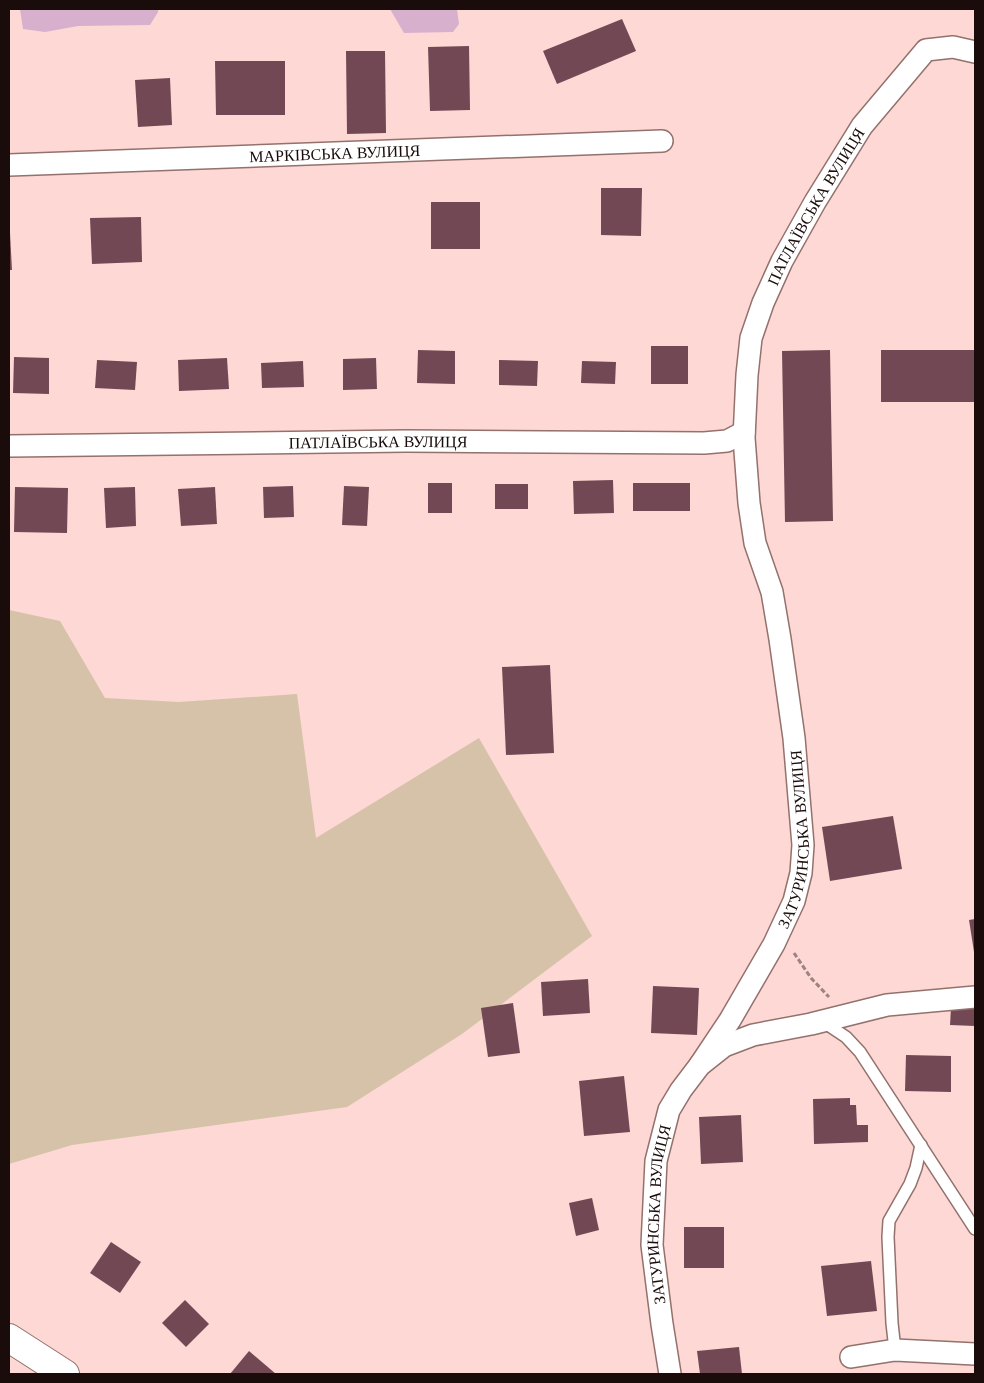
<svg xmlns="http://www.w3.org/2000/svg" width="984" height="1383" viewBox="0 0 984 1383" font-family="Georgia,serif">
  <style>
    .green { fill: #d5c2a8 }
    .water { fill: #d7b0ce }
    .building { fill: #724854 }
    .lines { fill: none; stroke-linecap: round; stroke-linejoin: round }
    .service-casing { stroke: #93716d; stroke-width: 14 }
    .minor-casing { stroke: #93716d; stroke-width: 24 }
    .tertiary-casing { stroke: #93716d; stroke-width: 30 }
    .path { stroke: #9d827f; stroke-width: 3; stroke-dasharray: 5 2.5; stroke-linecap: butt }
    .service { stroke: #fff; stroke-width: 11 }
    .minor { stroke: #fff; stroke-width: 21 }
    .tertiary { stroke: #fff; stroke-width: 28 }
    .labels { text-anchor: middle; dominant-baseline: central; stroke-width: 5; stroke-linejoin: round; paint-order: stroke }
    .street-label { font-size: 16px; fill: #190c0b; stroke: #fed8d4 }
  </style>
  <rect width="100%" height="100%" fill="#fed8d4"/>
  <!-- green -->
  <path class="green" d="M9,610L60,621L105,698L179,702L297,694L316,838L479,738L592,936L462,1034L347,1107L72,1145L9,1164Z"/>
  <!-- water -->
  <g class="water">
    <path d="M20,9H158V12L150,25L78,26L45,32L23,29Z"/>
    <path d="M390,9H457L459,24L453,32L404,33Z"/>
  </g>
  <!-- building -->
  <g class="building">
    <path d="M622,19L636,51L557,84L543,51Z"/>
    <path d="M469,46L470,110L430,111L428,47Z"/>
    <path d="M346,51H385L386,133L347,134Z"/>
    <path d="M215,61H285V115H216Z"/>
    <path d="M170,78L172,125L138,127L135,80Z"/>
    <path d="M601,188H642L641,236L601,235Z"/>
    <rect x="431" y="202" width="49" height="47"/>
    <path d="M141,217L142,262L92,264L90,218Z"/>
    <path d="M9,233H10L12,270H9Z"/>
    <rect x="651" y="346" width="37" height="38"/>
    <path d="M418,350L455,351V384L417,383Z"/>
    <path d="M830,350L833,521L785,522L782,351Z"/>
    <rect x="881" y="350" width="94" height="52"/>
    <path d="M14,357L49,358V394L13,393Z"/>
    <path d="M227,358L229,389L179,391L178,360Z"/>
    <path d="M376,358L377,389L343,390V359Z"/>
    <path d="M97,360L137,362L135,390L95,388Z"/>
    <path d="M499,360L538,361L537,386L499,385Z"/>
    <path d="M303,361L304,387L262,388L261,363Z"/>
    <path d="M582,361L616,362L615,384L581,383Z"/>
    <path d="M613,480L614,513L574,514L573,481Z"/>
    <rect x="428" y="483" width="24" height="30"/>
    <rect x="633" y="483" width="57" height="28"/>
    <rect x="495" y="484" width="33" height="25"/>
    <path d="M293,486L294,517L264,518L263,487Z"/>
    <path d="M344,486L369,487L367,526L342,525Z"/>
    <path d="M15,487L68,488L67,533L14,532Z"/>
    <path d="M135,487L136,526L106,528L104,488Z"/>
    <path d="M215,487L217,524L181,526L178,489Z"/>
    <path d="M550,665L554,753L506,755L502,667Z"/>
    <path d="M893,816L902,869L830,881L822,827Z"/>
    <path d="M975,919V952H974L969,920Z"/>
    <path d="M588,979L590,1013L543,1016L541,982Z"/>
    <path d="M653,986L699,988L697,1035L651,1033Z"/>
    <path d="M513,1003L520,1053L488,1057L481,1008Z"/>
    <path d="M951,1008L975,1009V1026L950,1025Z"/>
    <path d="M906,1055L951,1056V1092L905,1091Z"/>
    <path d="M624,1076L630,1132L584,1136L579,1081Z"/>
    <path d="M850,1098V1105H856L857,1125H868V1142L814,1144L813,1099Z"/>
    <path d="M741,1115L743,1162L701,1164L699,1117Z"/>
    <path d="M592,1198L599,1230L576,1236L569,1203Z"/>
    <rect x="684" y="1227" width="40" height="41"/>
    <path d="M111,1242L141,1262L120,1293L90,1273Z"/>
    <path d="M871,1261L877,1311L827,1316L821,1266Z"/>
    <path d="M185,1300L209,1324L186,1347L162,1323Z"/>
    <path d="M739,1347L742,1374H700L697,1351Z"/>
    <path d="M249,1351L276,1374H230Z"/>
  </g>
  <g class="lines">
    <!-- service casing -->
    <g class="service-casing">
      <g id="service">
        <path d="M822,1021L846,1037L860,1052L975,1229"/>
        <path d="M895,1350L892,1323L888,1237L889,1221L910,1184L916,1168L921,1145"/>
      </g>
    </g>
    <!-- minor casing -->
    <g class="minor-casing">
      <g id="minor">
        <path id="s1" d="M9,165L662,141"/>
        <path id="s2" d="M9,446L406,441L704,443L727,441L744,432"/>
        <path id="s3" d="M700,1065L730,1020L774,944L794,901L801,873L803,845L794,738L780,639L772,592L755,543L749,503L744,438L747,375L751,338L763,303L782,261L815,202L862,126L926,50L953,47L975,52"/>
        <path d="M851,1357L895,1350L975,1354"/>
        <path id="s4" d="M670,1374L662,1324L652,1245L656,1161L669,1110L681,1090L700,1065L724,1046L753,1035L811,1024L887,1005L975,997"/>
      </g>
    </g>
    <!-- tertiary casing -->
    <g class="tertiary-casing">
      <path id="tertiary" d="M9,1338L65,1374"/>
    </g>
    <!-- path -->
    <path class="path" d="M794,953L811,978L829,997"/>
    <!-- service -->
    <use href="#service" class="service"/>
    <!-- minor -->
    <use href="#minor" class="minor"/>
    <!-- tertiary -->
    <use href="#tertiary" class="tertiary"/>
  </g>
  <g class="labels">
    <!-- street labels -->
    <g class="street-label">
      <text stroke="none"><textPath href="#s1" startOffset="326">МАРКІВСЬКА ВУЛИЦЯ</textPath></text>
      <text stroke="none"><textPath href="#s3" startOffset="906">ПАТЛАЇВСЬКА ВУЛИЦЯ</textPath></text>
      <text stroke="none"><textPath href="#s2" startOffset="369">ПАТЛАЇВСЬКА ВУЛИЦЯ</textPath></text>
      <text stroke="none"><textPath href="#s3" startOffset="251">ЗАТУРИНСЬКА ВУЛИЦЯ</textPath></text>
      <text stroke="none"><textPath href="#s4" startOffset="161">ЗАТУРИНСЬКА ВУЛИЦЯ</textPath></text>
    </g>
  </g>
  <!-- border -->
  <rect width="984" height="1383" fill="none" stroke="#190c0b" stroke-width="20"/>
</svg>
